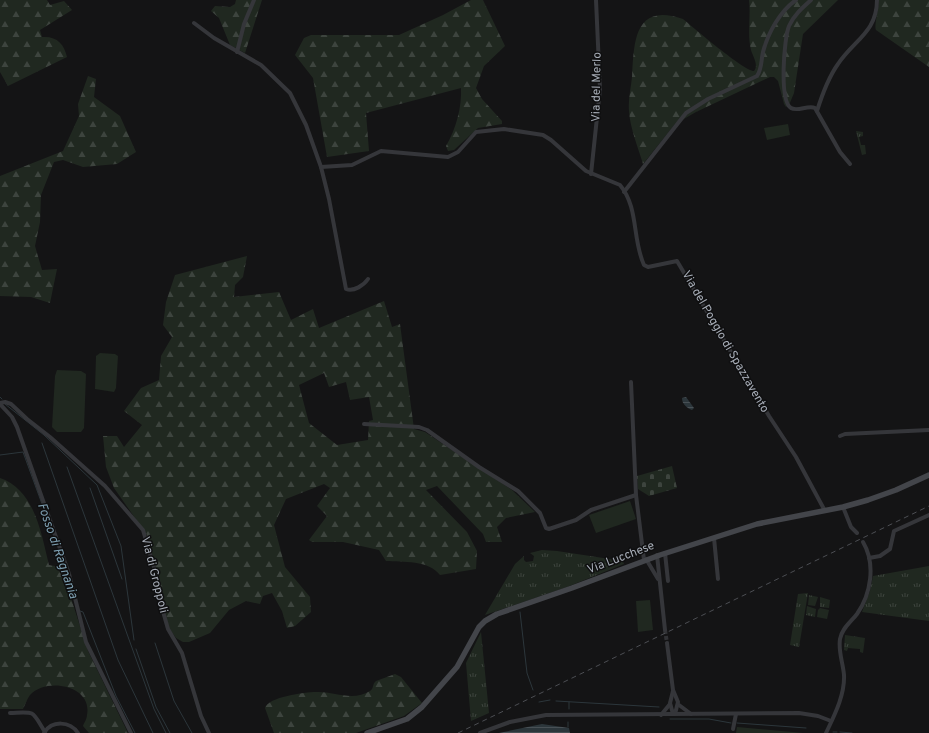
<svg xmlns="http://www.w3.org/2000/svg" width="929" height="733" viewBox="0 0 929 733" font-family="Overpass,sans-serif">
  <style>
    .grass { fill: url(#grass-tufts) }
    .forest { fill: url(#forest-firs); fill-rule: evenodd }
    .cemetery { fill: url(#cemetery-stones) }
    .pitch { fill: #202820 }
    .water { fill: url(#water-rules) }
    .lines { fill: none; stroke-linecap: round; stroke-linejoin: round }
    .stream { stroke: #2c363b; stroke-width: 1 }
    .street-tunnel { stroke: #313235; stroke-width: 4; stroke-dasharray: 4 2; stroke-linecap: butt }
    .street { stroke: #35363a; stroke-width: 4 }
    .secondary { stroke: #43454a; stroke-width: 5.5 }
    .rail { stroke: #4c4e53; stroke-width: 1; stroke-dasharray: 5 4; stroke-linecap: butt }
    .labels { text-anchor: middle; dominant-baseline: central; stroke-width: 3; stroke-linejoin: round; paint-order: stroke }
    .street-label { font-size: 12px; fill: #a6acb6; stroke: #0f0f10 }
    .water-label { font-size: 13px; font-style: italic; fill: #7d9eb0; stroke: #0f0f10 }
  </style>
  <defs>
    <pattern id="grass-tufts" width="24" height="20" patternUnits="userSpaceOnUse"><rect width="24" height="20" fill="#202820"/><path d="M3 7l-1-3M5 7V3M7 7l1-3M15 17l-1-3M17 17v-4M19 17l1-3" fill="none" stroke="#3d443e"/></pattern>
    <pattern id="forest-firs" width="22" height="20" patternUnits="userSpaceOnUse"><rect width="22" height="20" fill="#202820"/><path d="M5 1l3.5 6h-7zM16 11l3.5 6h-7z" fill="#3d443e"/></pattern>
    <pattern id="cemetery-stones" width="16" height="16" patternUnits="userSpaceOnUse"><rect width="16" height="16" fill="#202820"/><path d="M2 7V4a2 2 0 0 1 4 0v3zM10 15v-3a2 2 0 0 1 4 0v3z" fill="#3d443e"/></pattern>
    <pattern id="water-rules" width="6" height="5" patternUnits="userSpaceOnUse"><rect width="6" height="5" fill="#2c363b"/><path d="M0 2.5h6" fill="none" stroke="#485055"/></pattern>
  </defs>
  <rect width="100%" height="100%" fill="#141415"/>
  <!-- grass -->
  <g class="grass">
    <path d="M856,131L863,132V136L859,137L861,145H865L866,154L862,155Z"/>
    <path d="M542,550L557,551L623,561L624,564L567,587L485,615L515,564L524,556V560L526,562L533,561L534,556L530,553Z"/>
    <path d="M929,566V621L862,612L870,591L873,576Z"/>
    <path d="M808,593L799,647L790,645L798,594Z"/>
    <path d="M809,595L818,597L815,606L808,605Z"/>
    <path d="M820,597L830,600L829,608L820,607Z"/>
    <path d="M807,606L816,609L815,617L806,615Z"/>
    <path d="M820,608L829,610L827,619L817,617L818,610Z"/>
    <path d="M481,632L489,713L471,721L466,663Z"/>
    <path d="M845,635L865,638L863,653L860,652V649L848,648L847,651L844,650Z"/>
    <path d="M737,727L803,733H736Z"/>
  </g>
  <!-- forest -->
  <g class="forest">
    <path d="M0,0H47L50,5L64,1L72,10L40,30L42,37C57,36 64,44 67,57L8,86L0,72Z"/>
    <path d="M236,0H262L245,53L230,45L219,18L211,11L215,6L230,7L235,4Z"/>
    <path d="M471,0H483L505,46L484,66L476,88L482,99L502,121V124L478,128L454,150L448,151L446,146C456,129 462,107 461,88L366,113L369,151L327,157L313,78L295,55L304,38L311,35H399L443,15Z"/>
    <path d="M749,0H838L803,34L794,93L789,105L786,107L784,104L778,81L774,77H770L696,112L675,124L643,164C638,147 630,128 629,111C628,99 631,88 632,77C634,42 634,2 683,19C694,28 744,71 754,71C759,65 753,57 751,50C747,34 751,16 749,0Z"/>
    <path d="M879,0H929V67L876,30C874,25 879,8 879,0Z"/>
    <path d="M88,76L96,79L94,97L120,116L136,152L117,164L83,167L63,160L54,162L41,195L40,222L35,246L42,270L57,269L50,303L31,297L0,296V176L63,151L79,116L78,104Z"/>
    <path d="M247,256L243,277L235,285L234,297L279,292L291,320L313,309L319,328L384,301L392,327L400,324L414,429L425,432L512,490L535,512L506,518L497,527L502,542H486L483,534L437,486L426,490L467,532L477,551L476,569L440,575C429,560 403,562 386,561L379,550L343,542H312L309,540L327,516L317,506L330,488L324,484L286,499L274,525L285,567L310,597L311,612L295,626L287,628L282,611L272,593L263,596L260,604L246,601L229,610L210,633L189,642H183L176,638L169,628L162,601L160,583L147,535L114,488L106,467L103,436H117L124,447L142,425L124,411L141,388L159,380L161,356L172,337L163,325L166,302L175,275ZM324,373L329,387L346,382L350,400L369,397L373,420L369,421L368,440L337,445L309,423L299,385Z"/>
    <path d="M0,478C35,490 41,533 49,565L61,567L88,651L128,733H89L83,726C84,723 87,719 87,715C93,685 46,677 30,695C27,699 25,705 23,709H0Z"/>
    <path d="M395,674L401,677L422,703L404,716L356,733H274L265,708C268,697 305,692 316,692C333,691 353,702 370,691C374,689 372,684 376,681Z"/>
  </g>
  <!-- cemetery -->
  <path class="cemetery" d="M672,466L677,488L649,496L638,489L637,476Z"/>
  <!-- pitch -->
  <g class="pitch">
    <path d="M788,124L790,135L767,140L764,128Z"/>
    <path d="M100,353L115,354L118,356L116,388L114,392L95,389L96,356Z"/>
    <path d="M57,370L81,371L86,374L84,428L81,432H57L52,427L55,376Z"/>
    <path d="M630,501L636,519L596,533L589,515Z"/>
    <path d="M650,600L653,630L638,632L636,601Z"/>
  </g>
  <!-- water -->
  <g class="water">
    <path d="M686,397L694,408L692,410C687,408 682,404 682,398Z"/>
    <path d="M542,724L569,728L570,733H499Z"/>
  </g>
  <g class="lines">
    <!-- stream -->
    <g class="stream">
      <path d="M0,397L2,399"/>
      <path d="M5,404L44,435L97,485L121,546L134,640"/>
      <path d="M42,443L118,660L153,733"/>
      <path d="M0,455L23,452L57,545"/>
      <path d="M67,467L154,709L166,733"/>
      <path d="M90,488L122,579"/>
      <path d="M65,568L68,579"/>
      <path d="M80,611L83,612L116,696L135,733"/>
      <path d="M520,612L527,673L533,690"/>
      <path d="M155,643L174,701L192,733"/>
      <path d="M136,649L156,707L170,733"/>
      <path d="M556,701L659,707"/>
      <path d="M539,702L550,700"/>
      <path d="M569,709V702"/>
      <path d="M670,719H709L731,723"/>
      <path d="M737,723L806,728"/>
      <path d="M568,727V722"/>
      <path d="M833,732H837"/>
      <path d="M840,732L852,733"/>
    </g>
    <!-- street-tunnel -->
    <path class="street-tunnel" d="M665,630L667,643"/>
    <!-- street -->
    <g class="street">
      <path d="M811,0C802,8 794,15 789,26C784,38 779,101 791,108C797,112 808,105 815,108L840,152L850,164"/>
      <path d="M194,23L214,38L261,65L290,93L306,125L321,167L329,199L346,289C354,292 364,285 368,279"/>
      <path d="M237,52L244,24L254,0"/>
      <path d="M817,111C822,95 828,78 838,64C854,40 877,32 877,0"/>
      <path d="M321,167L352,165L381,151L448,157L458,152L476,132L504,129L543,135L551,140L586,171L620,185C639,208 632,239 644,265L648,267L677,261L769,416L796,457L825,511"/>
      <path d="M591,174L600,89L596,0"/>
      <path d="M624,192L686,113L708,99L757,76C762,69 761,60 763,52C768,33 780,11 796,0"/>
      <path d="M631,382L636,495L644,560"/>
      <path d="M0,403L5,402L11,404L27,419L50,437L105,486L143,530L158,581L160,601L168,629L182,653L201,716L209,733"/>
      <path d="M0,404L12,417L17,427L69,574L86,642L131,733"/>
      <path d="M364,424L419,427L427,430L479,467L518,491L540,513L546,528L549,529L576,520L591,510L636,495"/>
      <path d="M840,436L845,434L929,430"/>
      <path d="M843,507L851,527L857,533"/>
      <path d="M714,538L718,579"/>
      <path d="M665,553L668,581"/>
      <path d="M657,555L665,630"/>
      <path d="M869,558L880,556L890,549L894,531L929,515"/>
      <path d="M646,559L658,579"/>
      <path d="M667,643L673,690L678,702L675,714"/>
      <path d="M673,691L670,703L673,714"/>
      <path d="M679,705L691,714"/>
      <path d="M10,713C37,712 31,710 45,732"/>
      <path d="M661,715L670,704"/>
      <path d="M733,729L736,714"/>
      <path d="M44,733C52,720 70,721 78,733"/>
      <path d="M480,733L510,722L546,715L799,713L818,716L831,721"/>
      <path d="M826,733C834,716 845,695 844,675C843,663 838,651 840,639C842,628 851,622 857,614C871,594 876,564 863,542"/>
    </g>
    <!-- secondary -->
    <path class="secondary" d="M367,733L407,719L422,707L457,667L479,627L485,621L497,614L572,588L660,555L757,524L843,507L868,500L896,490L929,475"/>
    <!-- rail -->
    <path class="rail" d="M458,733L929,506"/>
  </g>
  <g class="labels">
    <!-- street labels -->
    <g class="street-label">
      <text transform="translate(597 87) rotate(-89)">Via del Merlo</text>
      <text transform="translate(725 342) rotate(60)">Via del Poggio di Spazzavento</text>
      <text transform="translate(621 558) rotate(-21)">Via Lucchese</text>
      <text transform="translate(154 575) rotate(76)">Via di Groppoli</text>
    </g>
    <!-- water labels -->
    <g class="water-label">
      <text transform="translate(57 551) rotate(71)">Fosso di Ragnania</text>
    </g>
  </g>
</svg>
